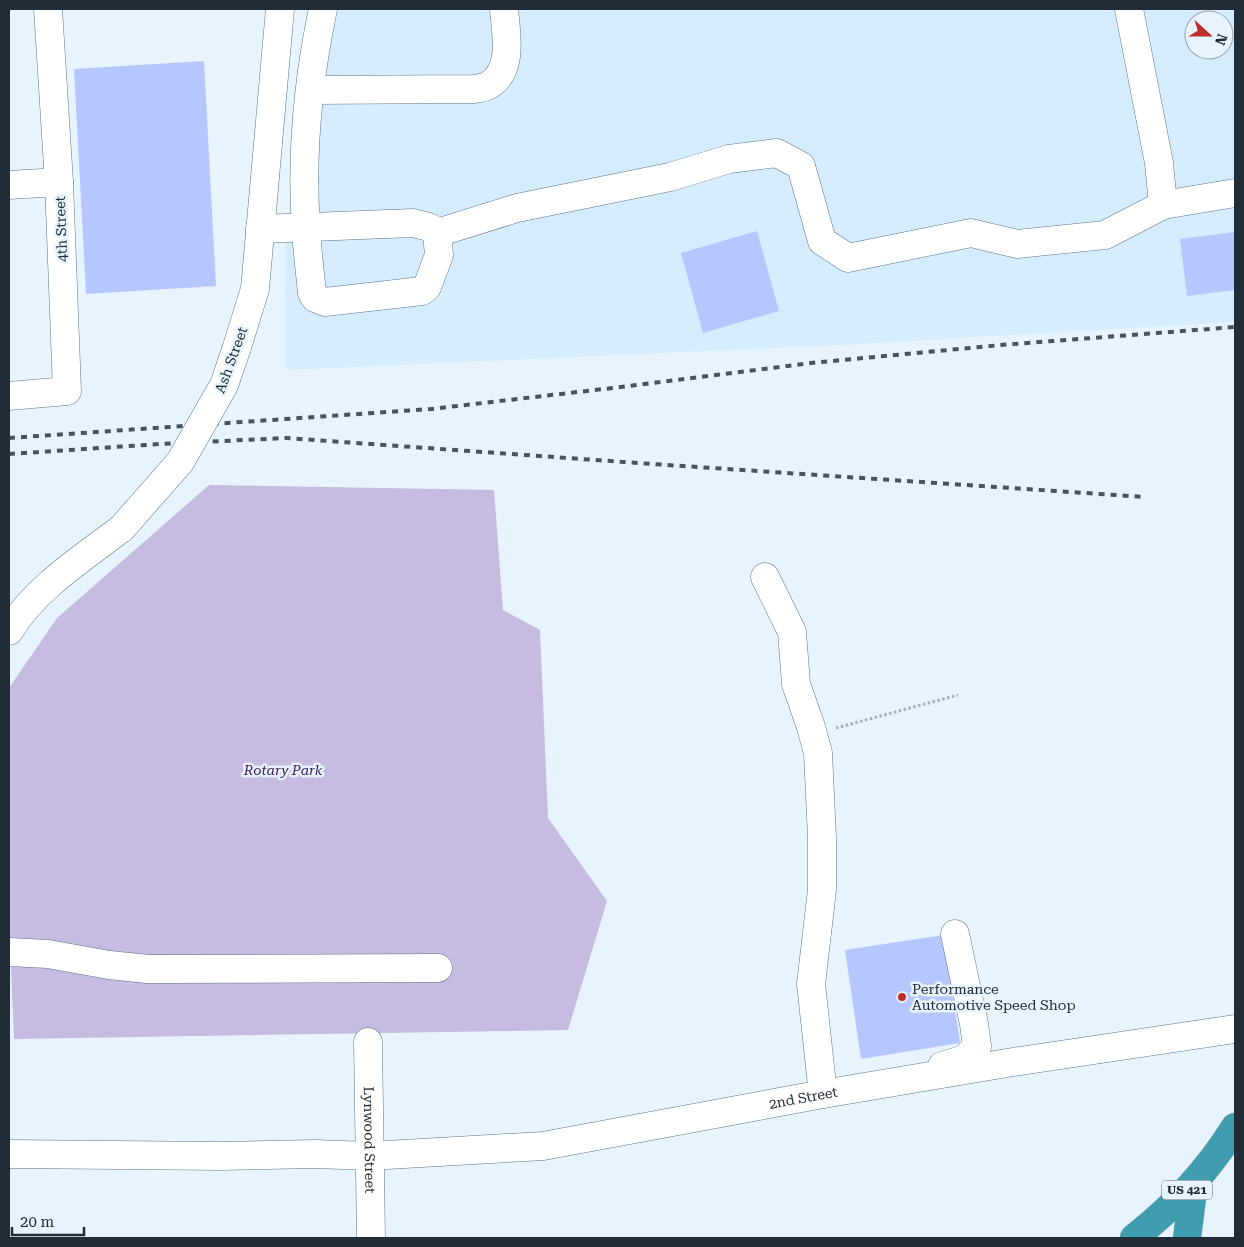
<svg xmlns="http://www.w3.org/2000/svg" width="1244" height="1247" viewBox="0 0 1244 1247" font-family="'Roboto Serif',serif">
  <style>
    .built { fill: #d6edff; fill-rule: evenodd }
    .green { fill: #c7bbe1 }
    .building { fill: #b6c7ff }
    .lines { fill: none; stroke-linecap: round; stroke-linejoin: round }
    .minor-casing { stroke: #59758b; stroke-width: 29 }
    .highway-casing { stroke: #ced1d3; stroke-width: 29 }
    .path { stroke: #a3afb9; stroke-width: 3; stroke-dasharray: 2.5 2.5; stroke-linecap: butt }
    .minor { stroke: #fff; stroke-width: 28 }
    .highway { stroke: #409caf; stroke-width: 28 }
    .rail { stroke: #47535d; stroke-width: 4; stroke-dasharray: 6 6; stroke-linecap: butt }
    .minor-bridge-casing { stroke: #59758b; stroke-width: 29; stroke-linecap: butt }
    .minor-bridge { stroke: #fff; stroke-width: 28 }
    .poi-dot { fill: #bc2e2b; stroke: #e7f3fd; stroke-width: 2 }
    .labels { text-anchor: middle; dominant-baseline: central; stroke-width: 5; stroke-linejoin: round; paint-order: stroke }
    .shield { fill: #e7f3fd; stroke: #5c6872; stroke-width: 1 }
    .shield-label { font-size: 12px; font-weight: bold; fill: #212d36 }
    .street-label { font-size: 14px; fill: #212d36; stroke: #e7f3fd }
    .park-label { font-size: 14px; font-style: italic; fill: #36195a; stroke: #e7f3fd }
    .poi-label { font-size: 14px; fill: #212d36; stroke: #e7f3fd; text-anchor: start }
  </style>
  <rect width="100%" height="100%" fill="#e7f3fd"/>
  <!-- built -->
  <path class="built" d="M317,9H1235V322L839,345L286,370L285,246ZM1194,20H1224V50H1194Z"/>
  <!-- green -->
  <path class="green" d="M209,485L494,490L503,610L540,630L548,818L607,901L568,1030L14,1039L9,919V688L57,618Z"/>
  <!-- building -->
  <g class="building">
    <path d="M204,61L216,286L86,294L74,69Z"/>
    <path d="M757,231L779,311L703,333L681,253Z"/>
    <path d="M1235,232V290L1187,296L1180,239Z"/>
    <path d="M944,935L960,1043L861,1059L845,950Z"/>
  </g>
  <g class="lines">
    <!-- minor casing -->
    <g class="minor-casing">
      <g id="minor">
        <path d="M1129,9L1159,163L1163,205"/>
        <path d="M310,90L474,89C479,88 485,88 489,85C514,70 506,33 504,9"/>
        <path d="M9,185L59,182"/>
        <path d="M260,229L413,223L429,227L437,233L439,255L427,287L422,291L325,302L315,298L312,293C310,272 307,250 306,228C301,156 308,80 323,9"/>
        <path d="M437,233L517,208L670,177L729,159L777,153L801,166L822,241L848,258L971,233L1017,244L1105,235L1163,205L1235,193"/>
        <path d="M237,347L255,289L280,9"/>
        <path d="M9,396L67,391L59,182L48,9"/>
        <path d="M765,577L792,632L796,684L811,727L818,753L822,838V890L811,984L823,1094"/>
        <path d="M9,631C35,588 83,558 122,528"/>
        <path d="M9,952L48,954L109,965L148,969L438,968"/>
        <path id="s1" d="M368,1042L371,1238"/>
        <path d="M942,1066L965,1059L977,1046L974,1024L955,934"/>
        <path id="s2" d="M9,1154L222,1156L315,1154L369,1156L543,1146L823,1094L1013,1062L1235,1029"/>
      </g>
    </g>
    <!-- highway casing -->
    <g class="highway-casing">
      <g id="highway">
        <path d="M1134,1238C1175,1205 1207,1172 1235,1127"/>
        <path d="M1187,1238L1194,1183"/>
      </g>
    </g>
    <!-- path -->
    <path class="path" d="M836,728L958,695"/>
    <!-- minor -->
    <use href="#minor" class="minor"/>
    <!-- highway -->
    <use href="#highway" class="highway"/>
    <!-- rail -->
    <g class="rail">
      <path d="M9,438L431,409L621,387L811,363L1001,345L1235,327"/>
      <path d="M9,454L160,444L286,438L638,463L1145,497"/>
    </g>
    <!-- minor-bridge casing -->
    <g class="minor-bridge-casing">
      <path id="minor-bridge" d="M122,528L180,462L224,385L237,347"/>
    </g>
    <!-- minor-bridge -->
    <use href="#minor-bridge" class="minor-bridge"/>
  </g>
  <!-- markers -->
  <circle class="poi-dot" cx="902" cy="997" r="5"/>
  <g class="labels">
    <!-- shield labels -->
    <rect class="shield" x="1162" y="1180.5" width="50" height="19" rx="4"/>
    <g class="shield-label">
      <text x="1187" y="1190">US 421</text>
    </g>
    <!-- street labels -->
    <g class="street-label">
      <text transform="translate(61 229) rotate(-92)">4th Street</text>
      <text transform="translate(231 360) rotate(-70)">Ash Street</text>
      <text stroke="none"><textPath href="#s2" startOffset="799">2nd Street</textPath></text>
      <text stroke="none"><textPath href="#s1" startOffset="98">Lynwood Street</textPath></text>
    </g>
    <!-- park labels -->
    <g class="park-label">
      <text x="283" y="770">Rotary Park</text>
    </g>
    <!-- poi labels -->
    <g class="poi-label">
      <text x="912" y="989">Performance<tspan x="912" dy="16">Automotive Speed Shop</tspan></text>
    </g>
  </g>
  <!-- border -->
  <rect width="1244" height="1247" fill="none" stroke="#212d36" stroke-width="20"/>
  <!-- north arrow -->
  <g transform="translate(1209 35) rotate(111)"><circle r="24" fill="#e7f3fd" stroke="#98a4ad"/>
  <path d="M0-4L9 19L0 12L-9 19Z" fill="#bc2e2b"/>
  <text y="-8" font-size="14" font-weight="bold" text-anchor="middle" fill="#212d36">N</text>
  </g>
  <!-- scale -->
  <path d="M12 1227v8h72v-8" fill="none" stroke="#212d36" stroke-width="2.5"/>
  <text x="20" y="1227" font-size="15" fill="#212d36" stroke="#e7f3fd" stroke-width="4" paint-order="stroke">20 m</text>
</svg>
